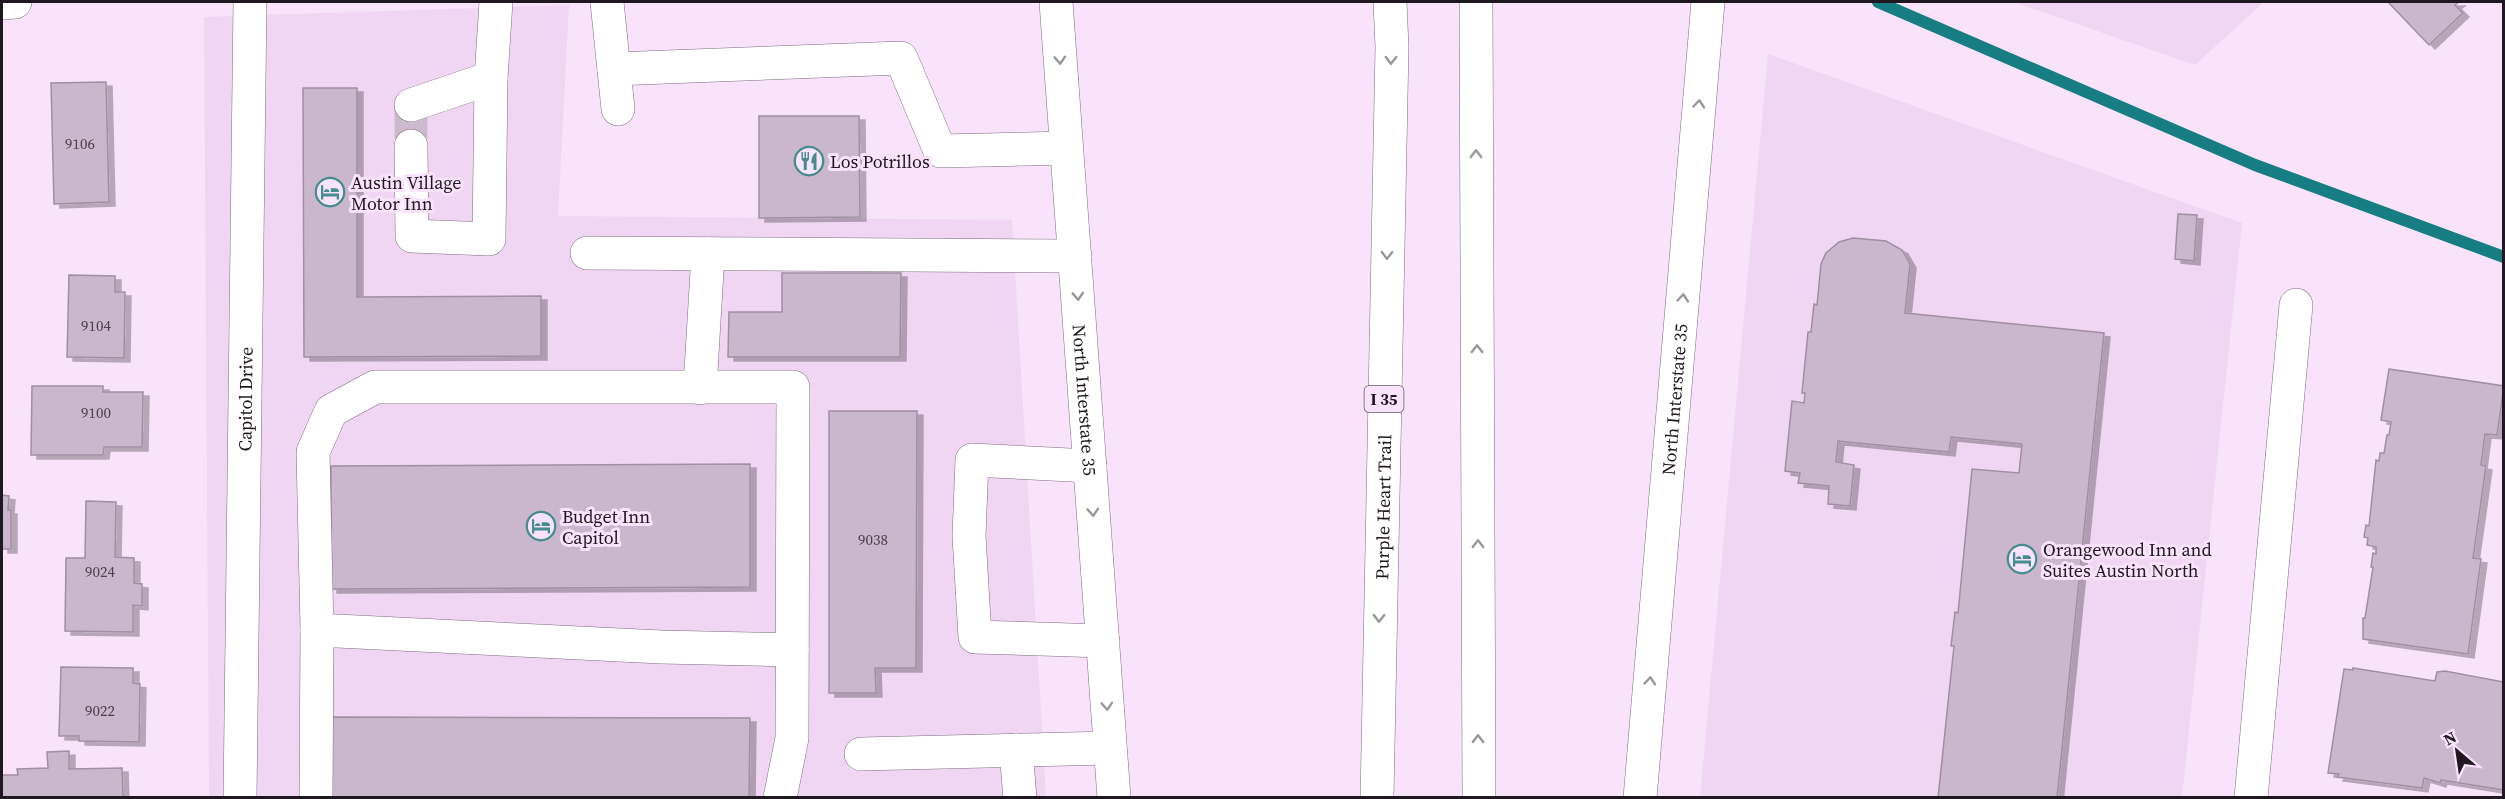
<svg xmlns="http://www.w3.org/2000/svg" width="2505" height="799" viewBox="0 0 2505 799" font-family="'Source Serif 4',serif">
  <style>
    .built { fill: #f0d6f2 }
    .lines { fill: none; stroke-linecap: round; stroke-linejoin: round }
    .stream { stroke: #167e83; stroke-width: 12 }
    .building { fill: #cbb7cd; stroke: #a28ea3; stroke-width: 1.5; filter: url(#shadow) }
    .minor-tunnel { stroke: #cdbace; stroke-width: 33; stroke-dasharray: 33 16; stroke-linecap: butt }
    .minor-casing { stroke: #7e6c80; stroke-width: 34 }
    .major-casing { stroke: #7e6c80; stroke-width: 34 }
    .highway-casing { stroke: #7e6c80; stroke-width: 34 }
    .minor { stroke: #fff; stroke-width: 33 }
    .major { stroke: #fff; stroke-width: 33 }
    .highway { stroke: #fff; stroke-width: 33 }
    .oneway { stroke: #9b979b }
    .labels { text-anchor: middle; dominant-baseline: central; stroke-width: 6; stroke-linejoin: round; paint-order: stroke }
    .number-label { font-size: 15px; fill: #4b404b }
    .shield { fill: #f8e3fa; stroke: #615561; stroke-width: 1.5 }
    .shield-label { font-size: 16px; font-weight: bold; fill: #201820 }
    .poi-label { font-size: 18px; fill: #201820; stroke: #f8e3fa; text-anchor: start }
    .street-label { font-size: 18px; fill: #201820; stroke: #f8e3fa }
  </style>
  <defs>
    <filter id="shadow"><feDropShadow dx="6" dy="4" stdDeviation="0" flood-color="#0004"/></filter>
  </defs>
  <rect width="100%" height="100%" fill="#f8e3fa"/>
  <!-- built -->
  <g class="built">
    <path d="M2014,2H2264L2195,65Z"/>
    <path d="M569,5L558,216L1012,220L1046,797H209L204,17Z"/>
    <path d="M1768,54L2242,223L2182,797L1700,798Z"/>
  </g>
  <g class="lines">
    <!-- stream -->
    <path class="stream" d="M1878,2L2255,165L2504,257"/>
  </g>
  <!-- building -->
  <g class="building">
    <path d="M2388,2H2459L2455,5L2463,13L2429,45Z"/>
    <path d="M106,82L109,202L54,204L51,83Z"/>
    <path d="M303,88H357V297L541,296V356L304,357Z"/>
    <path d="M759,116H859L860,217L759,218Z"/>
    <path d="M2178,214L2197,215L2194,261L2175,259Z"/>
    <path d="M1853,238L1886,241L1902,250L1910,264L1905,313L2104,333L2057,798H1938L1954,646H1951L1955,612L1958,613L1972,469L2019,473L2022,444L1951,437L1949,452L1838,441L1836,462L1854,465L1850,506L1828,504L1829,486L1798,483L1800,473L1785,471L1792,401L1804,403L1805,393H1802L1808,332H1811L1814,304L1817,305L1821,264L1826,253L1839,242Z"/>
    <path d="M782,273H901L900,357H728L729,312H782Z"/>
    <path d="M69,275L115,276V292H125L124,358L67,357Z"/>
    <path d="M2389,369L2504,386L2497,435L2485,434L2481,465L2486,466L2473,558L2481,559L2468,654L2363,639V618H2365L2373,567H2371L2373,553L2376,554V547L2367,545L2368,538L2364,537L2366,525L2369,526L2376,460L2379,461L2380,453H2384L2387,435H2389L2391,422L2381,420Z"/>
    <path d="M32,386H103V392H143L142,447H104L103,455H31Z"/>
    <path d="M829,411H917L916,668H875L876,693H829Z"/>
    <path d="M750,464V587L331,589V466Z"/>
    <path d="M2,495L9,496L8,510H11V549H2Z"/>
    <path d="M86,501L116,502L115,557L134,558V583L142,584V606L133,605V632L65,631L66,558H85Z"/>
    <path d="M61,667L133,668V683L140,684L139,742L79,741V736H59Z"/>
    <path d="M2353,668L2435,681L2437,672L2445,671L2504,682V790L2441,780L2440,783L2424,778L2422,788L2337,777L2339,774L2328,773L2344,669L2353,670Z"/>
    <path d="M331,717L750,718L749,798H330Z"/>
    <path d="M69,751V769L122,768L123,798H2V775H18L17,769L48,768L47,752Z"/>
  </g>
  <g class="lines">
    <!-- minor-tunnel -->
    <path class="minor-tunnel" d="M411,105V146"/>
    <!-- minor casing -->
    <g class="minor-casing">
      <g id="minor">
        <path d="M607,2L618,109"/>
        <path d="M2,3L15,2"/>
        <path d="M614,69L901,58L940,151L1066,148"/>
        <path d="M411,105L491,78L496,2"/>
        <path d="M411,146L412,236L489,239L491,78"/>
        <path d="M587,253L1075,256"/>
        <path d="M700,388L708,254"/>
        <path d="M1090,466L972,460L969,536L975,637L1103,641"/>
        <path d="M317,630L313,452L331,411L375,387H793L792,738L780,798"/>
        <path d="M1016,750L1020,798"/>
        <path d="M861,754L1110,748"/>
        <path id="s1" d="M240,798L250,2"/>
        <path d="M316,798L317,630L661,647L792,650"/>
        <path d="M2251,798L2296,305"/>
      </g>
    </g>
    <!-- major casing -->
    <g class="major-casing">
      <g id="major">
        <path id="s2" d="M1056,2L1114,798"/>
        <path id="s3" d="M1640,798L1708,2"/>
      </g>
    </g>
    <!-- highway casing -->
    <g class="highway-casing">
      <g id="highway">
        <path d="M1476,2L1479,798"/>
        <path id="s4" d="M1377,798L1392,47L1390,2"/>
      </g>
    </g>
    <!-- minor -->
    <use href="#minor" class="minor"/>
    <!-- major -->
    <use href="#major" class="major"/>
    <!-- highway -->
    <use href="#highway" class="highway"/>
  </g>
  <!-- one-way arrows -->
  <defs><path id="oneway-chevron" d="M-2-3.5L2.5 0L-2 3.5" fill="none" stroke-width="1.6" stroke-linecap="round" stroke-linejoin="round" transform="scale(1.5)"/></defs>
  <g class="oneway">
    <use href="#oneway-chevron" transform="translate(1060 60) rotate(86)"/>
    <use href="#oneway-chevron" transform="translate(1391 60) rotate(91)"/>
    <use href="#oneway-chevron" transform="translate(1699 104) rotate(-85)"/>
    <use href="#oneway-chevron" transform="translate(1476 154) rotate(-90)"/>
    <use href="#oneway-chevron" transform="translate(1387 255) rotate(91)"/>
    <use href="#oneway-chevron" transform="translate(1078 296) rotate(86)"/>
    <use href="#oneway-chevron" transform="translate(1683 298) rotate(-85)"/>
    <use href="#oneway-chevron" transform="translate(1477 349) rotate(-90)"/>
    <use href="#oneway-chevron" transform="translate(1093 512) rotate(86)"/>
    <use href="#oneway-chevron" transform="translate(1478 544) rotate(-90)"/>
    <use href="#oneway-chevron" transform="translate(1379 618) rotate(91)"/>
    <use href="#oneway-chevron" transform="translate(1650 681) rotate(-85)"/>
    <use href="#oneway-chevron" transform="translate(1107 706) rotate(86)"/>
    <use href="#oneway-chevron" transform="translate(1478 739) rotate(-90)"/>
  </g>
  <!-- icons -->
  <defs>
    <g id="restaurant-ring" transform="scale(1.5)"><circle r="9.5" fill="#f8e3fa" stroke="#448c8e" stroke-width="1.5"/><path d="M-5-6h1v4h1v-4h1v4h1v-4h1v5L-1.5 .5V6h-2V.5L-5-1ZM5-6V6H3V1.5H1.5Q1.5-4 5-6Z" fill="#448c8e"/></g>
    <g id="hotel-ring" transform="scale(1.5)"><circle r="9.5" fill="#f8e3fa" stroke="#448c8e" stroke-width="1.5"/><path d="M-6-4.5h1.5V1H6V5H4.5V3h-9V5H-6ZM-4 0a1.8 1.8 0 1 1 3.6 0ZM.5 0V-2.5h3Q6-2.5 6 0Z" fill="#448c8e"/></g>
  </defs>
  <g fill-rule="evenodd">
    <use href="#restaurant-ring" x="809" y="161"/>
    <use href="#hotel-ring" x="330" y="192"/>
    <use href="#hotel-ring" x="541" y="526"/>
    <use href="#hotel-ring" x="2022" y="559"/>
  </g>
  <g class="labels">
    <!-- number labels -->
    <g class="number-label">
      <text x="80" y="143">9106</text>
      <text x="96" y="325">9104</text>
      <text x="96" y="412">9100</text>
      <text x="873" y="539">9038</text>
      <text x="100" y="571">9024</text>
      <text x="100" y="710">9022</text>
    </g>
    <!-- shield labels -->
    <rect class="shield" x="1364.5" y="386" width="39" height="26" rx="4.5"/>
    <g class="shield-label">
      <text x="1384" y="399">I 35</text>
    </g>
    <!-- poi labels -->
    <g class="poi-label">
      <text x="830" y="161">Los Potrillos</text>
      <text x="351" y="182">Austin Village<tspan x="351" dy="21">Motor Inn</tspan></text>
      <text x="562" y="516">Budget Inn<tspan x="562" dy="21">Capitol</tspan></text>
      <text x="2043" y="549">Orangewood Inn and<tspan x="2043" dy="21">Suites Austin North</tspan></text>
    </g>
    <!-- street labels -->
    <g class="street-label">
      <text stroke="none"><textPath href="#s2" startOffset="399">North Interstate 35</textPath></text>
      <text stroke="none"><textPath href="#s1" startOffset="399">Capitol Drive</textPath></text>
      <text stroke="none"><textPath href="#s3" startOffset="400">North Interstate 35</textPath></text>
      <text stroke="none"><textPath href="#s4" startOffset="291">Purple Heart Trail</textPath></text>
    </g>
  </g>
  <!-- border -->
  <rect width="2505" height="799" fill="none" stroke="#201820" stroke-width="6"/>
  <!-- north arrow -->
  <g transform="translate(2457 751) rotate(331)" stroke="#f8e3fa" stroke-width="4.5" paint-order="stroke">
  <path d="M0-4.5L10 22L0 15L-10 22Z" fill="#201820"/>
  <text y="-9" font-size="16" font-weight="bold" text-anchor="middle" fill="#201820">N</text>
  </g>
</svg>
